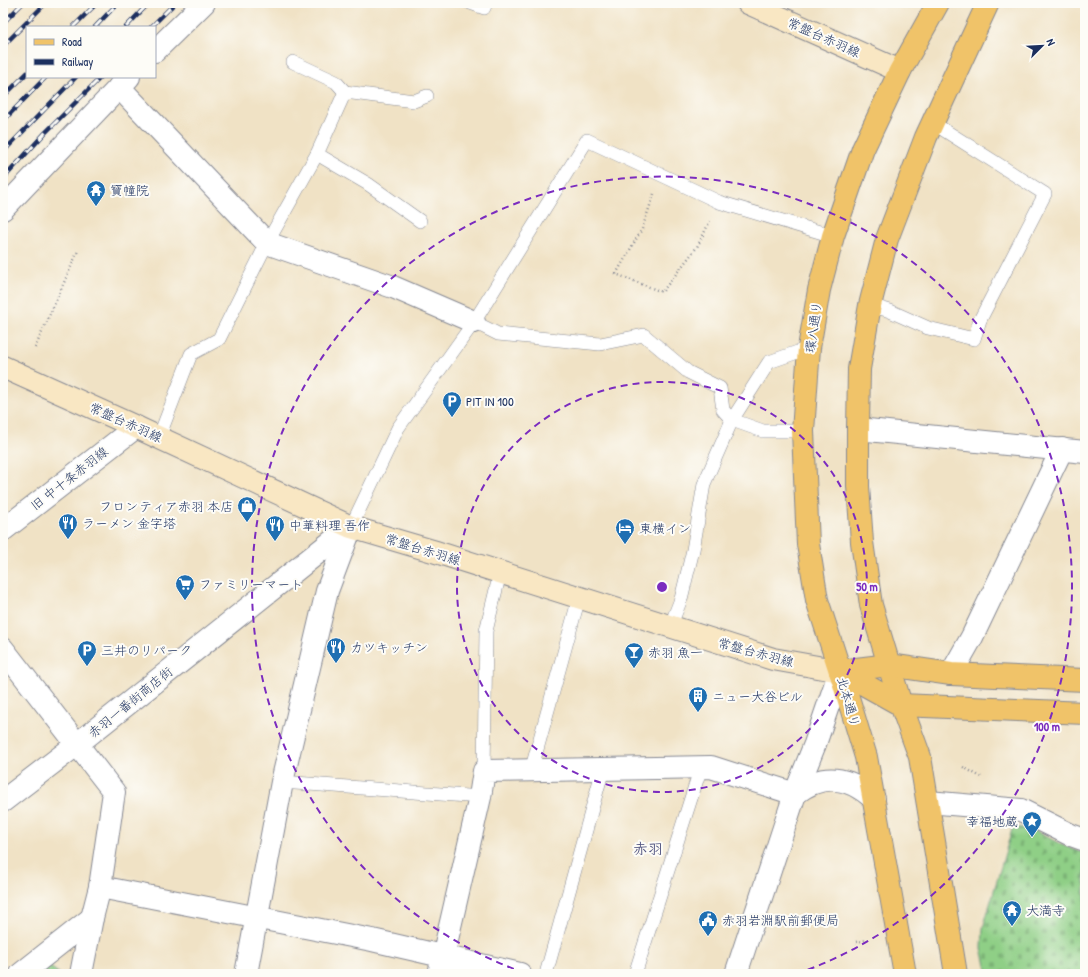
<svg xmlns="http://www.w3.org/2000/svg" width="1088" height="977" viewBox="0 0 1088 977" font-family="'Patrick Hand','Klee One',sans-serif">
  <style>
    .cemetery { fill: url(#cemetery-stones); stroke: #557f72 }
    .park { fill: url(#park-tufts); stroke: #557f72 }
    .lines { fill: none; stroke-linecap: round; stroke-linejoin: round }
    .service-casing { stroke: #868892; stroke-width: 14 }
    .minor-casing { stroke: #868892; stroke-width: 24 }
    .secondary-casing { stroke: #868892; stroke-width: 24 }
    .primary-casing { stroke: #868892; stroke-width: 24 }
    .trunk-casing { stroke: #868892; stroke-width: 24 }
    .path { stroke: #868892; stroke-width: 2.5; stroke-dasharray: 1 3; stroke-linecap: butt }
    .service { stroke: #fff; stroke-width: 13 }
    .minor { stroke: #fff; stroke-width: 22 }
    .secondary { stroke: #f9e7c3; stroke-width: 22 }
    .primary { stroke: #f0c369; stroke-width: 22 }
    .trunk { stroke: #f0c369; stroke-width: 22 }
    .rail-casing { stroke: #1b2f5e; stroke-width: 4.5 }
    .rail { stroke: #fdfcf7; stroke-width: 3; stroke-dasharray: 9; stroke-linecap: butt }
    .ring { fill: none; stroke: #7b2cbf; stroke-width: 2; stroke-dasharray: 7 5 }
    .labels { text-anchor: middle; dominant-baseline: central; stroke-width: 4; stroke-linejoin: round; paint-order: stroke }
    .street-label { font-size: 13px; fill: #1b2f5e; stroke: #fdfcf7 }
    .poi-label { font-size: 13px; fill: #1b2f5e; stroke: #fdfcf7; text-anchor: start }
    .quarter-label { font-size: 15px; font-weight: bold; fill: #535682; stroke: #fdfcf7 }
    .centre { fill: #7b2cbf; stroke: #fdfcf7; stroke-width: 2 }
    .ring-label { font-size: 12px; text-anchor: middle; font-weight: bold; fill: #7b2cbf; stroke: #fdfcf7; stroke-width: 4; stroke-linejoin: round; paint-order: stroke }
  </style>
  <defs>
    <pattern id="cemetery-stones" width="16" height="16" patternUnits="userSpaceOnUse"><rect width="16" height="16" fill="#8fcf86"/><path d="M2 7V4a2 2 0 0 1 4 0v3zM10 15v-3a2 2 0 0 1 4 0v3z" fill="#7bb276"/></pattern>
    <pattern id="park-tufts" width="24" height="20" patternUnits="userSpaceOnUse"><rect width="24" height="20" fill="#8fcf86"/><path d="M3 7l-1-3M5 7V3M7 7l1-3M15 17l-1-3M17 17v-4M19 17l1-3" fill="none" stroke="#7bb276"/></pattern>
  </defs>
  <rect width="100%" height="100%" fill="#fdfcf7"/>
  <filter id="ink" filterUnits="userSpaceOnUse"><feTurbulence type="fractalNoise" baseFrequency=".025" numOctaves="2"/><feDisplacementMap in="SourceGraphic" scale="8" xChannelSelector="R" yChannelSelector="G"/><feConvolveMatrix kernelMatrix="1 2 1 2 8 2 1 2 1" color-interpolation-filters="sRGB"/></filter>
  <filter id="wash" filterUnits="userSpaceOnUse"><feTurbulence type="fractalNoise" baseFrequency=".012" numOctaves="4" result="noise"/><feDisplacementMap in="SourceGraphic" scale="16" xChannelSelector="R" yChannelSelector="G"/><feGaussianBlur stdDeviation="0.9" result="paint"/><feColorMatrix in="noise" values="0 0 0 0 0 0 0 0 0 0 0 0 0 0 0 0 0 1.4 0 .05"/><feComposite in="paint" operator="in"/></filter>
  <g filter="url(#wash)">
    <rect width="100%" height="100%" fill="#f0e2c5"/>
    <!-- cemetery -->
    <path class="cemetery" d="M1013,826L1036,831L1062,845L1085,854V974H988L982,948L983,928Z"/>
    <!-- park -->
    <path class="park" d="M47,965L60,974H36Z"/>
  </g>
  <g filter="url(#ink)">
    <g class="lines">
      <!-- service casing -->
      <g class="service-casing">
        <g id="service">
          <path d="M470,3L484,8L486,3"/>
          <path d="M293,62L336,82L345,92L414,101L427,96"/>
          <path d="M317,154L368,184L420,221"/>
          <path d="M870,305L890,311L928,328L974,339L980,320L1045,194L933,123"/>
          <path d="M474,322L498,334L600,344L644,335L688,372L720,388L723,410L732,420L763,431H803"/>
          <path d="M159,437L191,354L219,339L267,243L317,154L345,92"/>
          <path d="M351,527L398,428L474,322L587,140L719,202L833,236"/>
          <path d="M670,627L681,599L693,550L704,484L732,420L769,362L809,348"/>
          <path d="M484,771L486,631L500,573"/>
          <path d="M531,771L579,598"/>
          <path d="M282,782L480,797"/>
          <path d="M546,974L603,769"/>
          <path d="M635,974L701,767"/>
        </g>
      </g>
      <!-- minor casing -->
      <g class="minor-casing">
        <g id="minor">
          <path d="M155,51L204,3"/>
          <path d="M119,87L267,243L393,287L474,322"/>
          <path d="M3,209L129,77"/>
          <path d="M858,429L1085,452"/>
          <path d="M3,530L136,427"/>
          <path d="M3,649L114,792L100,887L92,918L81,974"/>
          <path d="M951,674L972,637L1062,449"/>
          <path d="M3,801L76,745L350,527"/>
          <path d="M928,802L1021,810L1071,835L1085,840"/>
          <path d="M100,887L372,940L520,974"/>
          <path d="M21,974L92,918"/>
          <path d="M246,974L282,782L327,591L351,527"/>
          <path d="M439,974L480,797L484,771L711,767L795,794C822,772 849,776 874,799"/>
          <path d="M736,974L795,794L815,744L840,671"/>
        </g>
      </g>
      <!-- secondary casing -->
      <g class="secondary-casing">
        <g id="secondary">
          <path d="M748,3L900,71"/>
          <path d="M3,367L136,427L351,527L436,552L773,659L840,671"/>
        </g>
      </g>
      <!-- primary casing -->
      <g class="primary-casing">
        <g id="primary">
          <path d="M889,665L871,605L862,542L858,486V429L859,369L870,305L887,239L926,137L988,3"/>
          <path d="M840,671L817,600L808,544L803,431L809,348L819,290L833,236L863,149L900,71L938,3"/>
        </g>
      </g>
      <!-- trunk casing -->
      <g class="trunk-casing">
        <g id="trunk">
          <path d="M889,665L901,705L920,757L956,974"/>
          <path d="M840,671L866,757L905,974"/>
          <path d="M840,671L901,705L1085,713"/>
          <path d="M840,671L889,665L951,674L1085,680"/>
        </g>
      </g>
      <!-- path -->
      <g class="path">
        <path d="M654,194L642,229L616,274L662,292L697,247L710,221"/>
        <path d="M35,348L78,251"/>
        <path d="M963,767L981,777"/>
        <path d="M856,942L867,940"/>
      </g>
      <!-- service -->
      <use href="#service" class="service"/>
      <!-- minor -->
      <use href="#minor" class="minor"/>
      <!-- secondary -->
      <use href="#secondary" class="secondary"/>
      <!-- primary -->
      <use href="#primary" class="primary"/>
      <!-- trunk -->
      <use href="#trunk" class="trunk"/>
      <!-- rail casing -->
      <g class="rail-casing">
        <g id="rail">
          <path d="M3,23L23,3"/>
          <path d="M73,27L97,3"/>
          <path d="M95,27L118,3"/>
          <path d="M126,27L149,3"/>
          <path d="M151,27L175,3"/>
          <path d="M3,46L46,3"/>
          <path d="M3,97L27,73"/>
          <path d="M3,121L46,77"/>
          <path d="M3,152L76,77"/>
          <path d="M3,179L45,133L101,77"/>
        </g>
      </g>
      <!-- rail -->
      <use href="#rail" class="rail"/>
    </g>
  </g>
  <!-- distance rings -->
  <g class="ring">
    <circle cx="662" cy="587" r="205"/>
    <path d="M525 973A410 410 0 1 1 799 973"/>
  </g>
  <!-- icons -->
  <defs>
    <g id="temple-pin" transform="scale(1)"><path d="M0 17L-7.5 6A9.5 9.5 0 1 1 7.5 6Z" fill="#1f6fb2" stroke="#fdfcf7"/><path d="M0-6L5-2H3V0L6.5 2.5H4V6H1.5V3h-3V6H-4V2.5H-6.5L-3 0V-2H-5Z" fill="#fff"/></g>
    <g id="parking-pin" transform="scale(1)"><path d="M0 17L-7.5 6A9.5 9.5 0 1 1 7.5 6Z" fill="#1f6fb2" stroke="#fdfcf7"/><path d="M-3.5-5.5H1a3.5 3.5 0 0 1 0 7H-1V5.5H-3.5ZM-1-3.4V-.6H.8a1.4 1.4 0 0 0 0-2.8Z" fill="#fff"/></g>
    <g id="shop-pin" transform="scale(1)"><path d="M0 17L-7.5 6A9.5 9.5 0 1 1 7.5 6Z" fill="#1f6fb2" stroke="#fdfcf7"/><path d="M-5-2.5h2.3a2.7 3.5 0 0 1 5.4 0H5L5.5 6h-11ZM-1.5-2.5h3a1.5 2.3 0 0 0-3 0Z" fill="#fff"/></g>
    <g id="restaurant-pin" transform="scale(1)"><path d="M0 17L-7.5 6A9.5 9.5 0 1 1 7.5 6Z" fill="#1f6fb2" stroke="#fdfcf7"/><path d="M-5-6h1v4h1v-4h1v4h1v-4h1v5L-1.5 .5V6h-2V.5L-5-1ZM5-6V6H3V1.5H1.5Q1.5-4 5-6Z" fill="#fff"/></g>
    <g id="hotel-pin" transform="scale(1)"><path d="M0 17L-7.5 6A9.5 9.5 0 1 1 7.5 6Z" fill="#1f6fb2" stroke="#fdfcf7"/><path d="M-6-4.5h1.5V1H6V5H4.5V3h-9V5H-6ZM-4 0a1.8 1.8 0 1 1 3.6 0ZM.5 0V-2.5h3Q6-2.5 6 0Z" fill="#fff"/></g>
    <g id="supermarket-pin" transform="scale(1)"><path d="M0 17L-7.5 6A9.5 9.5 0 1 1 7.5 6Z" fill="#1f6fb2" stroke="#fdfcf7"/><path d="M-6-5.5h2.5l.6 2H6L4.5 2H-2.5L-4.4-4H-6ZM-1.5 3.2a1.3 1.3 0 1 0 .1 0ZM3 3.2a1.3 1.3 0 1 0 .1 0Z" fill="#fff"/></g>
    <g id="bar-pin" transform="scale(1)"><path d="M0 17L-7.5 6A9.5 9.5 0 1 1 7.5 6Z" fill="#1f6fb2" stroke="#fdfcf7"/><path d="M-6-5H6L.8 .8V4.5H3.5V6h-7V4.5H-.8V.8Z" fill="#fff"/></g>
    <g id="building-pin" transform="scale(1)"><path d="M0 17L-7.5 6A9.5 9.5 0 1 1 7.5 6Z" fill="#1f6fb2" stroke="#fdfcf7"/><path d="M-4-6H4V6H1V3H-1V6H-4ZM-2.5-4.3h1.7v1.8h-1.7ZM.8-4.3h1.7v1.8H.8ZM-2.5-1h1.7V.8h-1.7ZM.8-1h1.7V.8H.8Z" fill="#fff"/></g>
    <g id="sight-pin" transform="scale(1)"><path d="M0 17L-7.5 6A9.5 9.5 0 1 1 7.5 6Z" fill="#1f6fb2" stroke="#fdfcf7"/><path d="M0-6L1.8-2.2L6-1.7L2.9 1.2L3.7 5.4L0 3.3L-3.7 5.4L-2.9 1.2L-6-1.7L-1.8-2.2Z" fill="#fff"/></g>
    <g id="civic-pin" transform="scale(1)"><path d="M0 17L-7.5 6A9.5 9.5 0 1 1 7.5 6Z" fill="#1f6fb2" stroke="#fdfcf7"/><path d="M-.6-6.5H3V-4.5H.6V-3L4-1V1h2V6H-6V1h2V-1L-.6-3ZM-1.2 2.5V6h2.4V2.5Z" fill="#fff"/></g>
  </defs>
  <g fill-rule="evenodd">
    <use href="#temple-pin" x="96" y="190"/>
    <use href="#parking-pin" x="452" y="401"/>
    <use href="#shop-pin" x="247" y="506"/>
    <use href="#restaurant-pin" x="68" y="523"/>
    <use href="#restaurant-pin" x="275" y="525"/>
    <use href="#hotel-pin" x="625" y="528"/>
    <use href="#supermarket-pin" x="185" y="584"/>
    <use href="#restaurant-pin" x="336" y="647"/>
    <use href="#parking-pin" x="87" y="650"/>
    <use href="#bar-pin" x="634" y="652"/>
    <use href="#building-pin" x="698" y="696"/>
    <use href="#sight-pin" x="1032" y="821"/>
    <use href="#temple-pin" x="1012" y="910"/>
    <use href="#civic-pin" x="708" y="920"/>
  </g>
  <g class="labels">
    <!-- street labels -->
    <g class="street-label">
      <text transform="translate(824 37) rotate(24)">常盤台赤羽線</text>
      <text transform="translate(813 327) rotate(-82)">環八通り</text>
      <text transform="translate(126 422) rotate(24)">常盤台赤羽線</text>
      <text transform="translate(69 478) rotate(-38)">旧 中十条赤羽線</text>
      <text transform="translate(423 549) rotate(17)">常盤台赤羽線</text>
      <text transform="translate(756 652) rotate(15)">常盤台赤羽線</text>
      <text transform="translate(130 702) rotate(-39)">赤羽一番街商店街</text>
      <text transform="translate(849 702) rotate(74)">北本通り</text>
    </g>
    <!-- poi labels -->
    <g class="poi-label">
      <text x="110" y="190">寶幢院</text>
      <text x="466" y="401">PIT IN 100</text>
      <text x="233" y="506" text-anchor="end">フロンティア赤羽 本店</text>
      <text x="82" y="523">ラーメン 金字塔</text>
      <text x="289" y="525">中華料理 吾作</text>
      <text x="639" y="528">東横イン</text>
      <text x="199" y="584">ファミリーマート</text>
      <text x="350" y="647">カツキッチン</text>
      <text x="101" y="650">三井のリパーク</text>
      <text x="648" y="652">赤羽 魚一</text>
      <text x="712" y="696">ニュー大谷ビル</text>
      <text x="1018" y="821" text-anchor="end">幸福地蔵</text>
      <text x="1026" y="910">大満寺</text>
      <text x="722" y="920">赤羽岩淵駅前郵便局</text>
    </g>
    <!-- quarter labels -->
    <g class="quarter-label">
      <text x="648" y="848">赤羽</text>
    </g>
  </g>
  <circle cx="662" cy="587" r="6" class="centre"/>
  <g class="ring-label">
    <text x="867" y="591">50 m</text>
    <text x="1047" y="731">100 m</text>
  </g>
  <!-- margin -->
  <rect width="1088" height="977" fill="none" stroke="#fdfcf7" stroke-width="16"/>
  <!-- legend -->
  <rect x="26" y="26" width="130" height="52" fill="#fdfcf7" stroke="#a3aaba"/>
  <rect x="34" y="39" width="20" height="6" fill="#f0c369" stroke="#a3aaba"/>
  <text x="62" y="46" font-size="12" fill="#1b2f5e">Road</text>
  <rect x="34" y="59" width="20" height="6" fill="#1b2f5e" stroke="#a3aaba"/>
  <text x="62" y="66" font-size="12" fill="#1b2f5e">Railway</text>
  <!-- north arrow -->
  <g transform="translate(1042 46) rotate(66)" stroke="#fdfcf7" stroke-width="3" paint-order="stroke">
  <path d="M0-3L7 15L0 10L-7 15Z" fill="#1b2f5e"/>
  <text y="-6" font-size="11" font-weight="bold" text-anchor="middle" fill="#1b2f5e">N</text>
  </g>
</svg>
